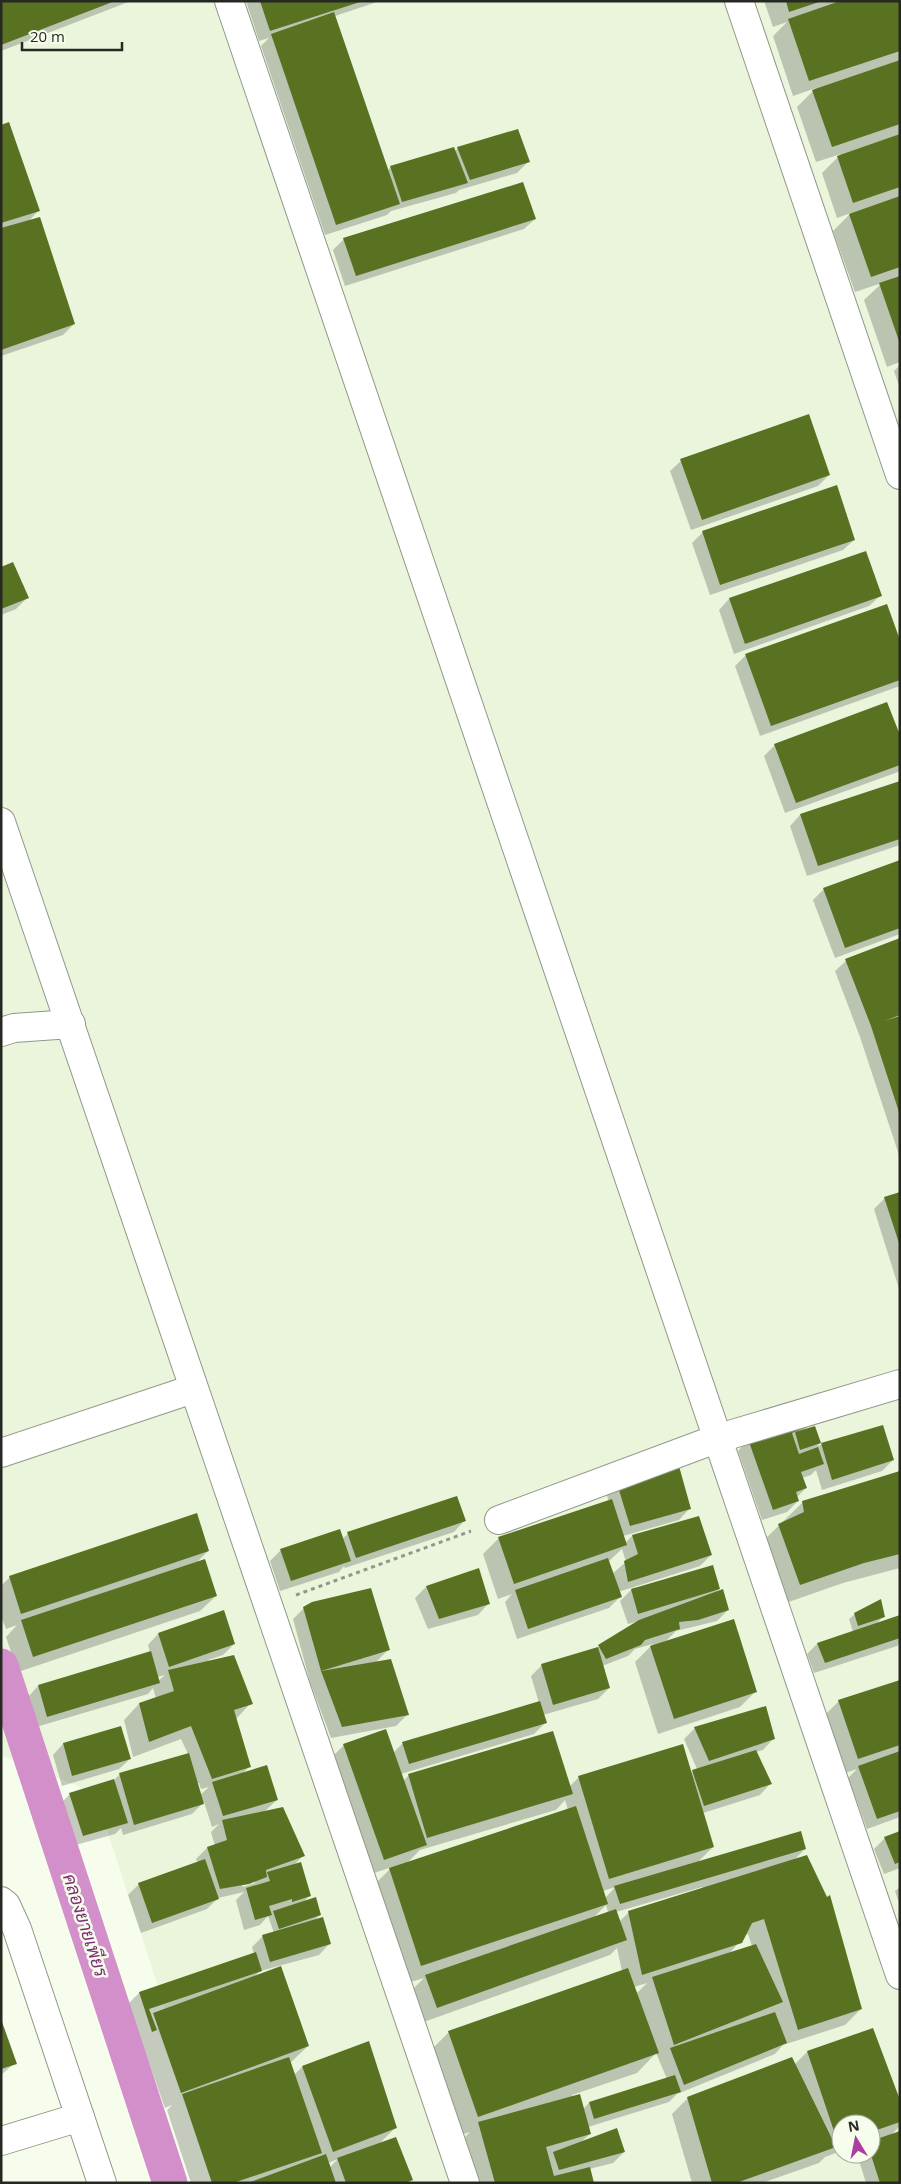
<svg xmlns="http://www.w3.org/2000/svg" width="901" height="2184" viewBox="0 0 901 2184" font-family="'Open Sans',Sarabun,sans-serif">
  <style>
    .built { fill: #eaf5dc; fill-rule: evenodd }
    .shadow { fill: #0003; fill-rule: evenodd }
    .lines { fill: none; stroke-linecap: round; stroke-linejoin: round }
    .canal { stroke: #d38fc9; stroke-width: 35 }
    .building { fill: #587222 }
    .minor-casing { stroke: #919888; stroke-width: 30 }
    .path { stroke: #92978b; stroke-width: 3; stroke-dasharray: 4 4; stroke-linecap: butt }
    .minor { stroke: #fff; stroke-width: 28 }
    .labels { text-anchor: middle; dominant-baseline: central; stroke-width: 5; stroke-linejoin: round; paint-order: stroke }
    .water-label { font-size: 18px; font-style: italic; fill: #7d2e75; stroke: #f6fdec }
  </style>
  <rect width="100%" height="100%" fill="#f6fdec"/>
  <!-- built -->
  <path class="built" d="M1,1H900V2183H222L95,1793L1,1755ZM841,2124H871V2154H841Z"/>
  <!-- shadow -->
  <g class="shadow">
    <path d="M1,1H131L1,51Z"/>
    <path d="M246,1H380L335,16L387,171L391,167L454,152L457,149L517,130L528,162L517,173L459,190L456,193L391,211L387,215L325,235L261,46L269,38L259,41Z"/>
    <path d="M764,1H900V362L887,367L864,300L882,283L855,292L833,231L851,213L837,218L822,173L841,154L816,162L797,107L816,88L793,96L773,36L787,22L773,27Z"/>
    <path d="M1,126L38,211L28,222L74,324L63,335L1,356Z"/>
    <path d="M535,219L524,229L345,286L333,250L344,239Z"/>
    <path d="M900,365V388L894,371Z"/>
    <path d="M681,461L829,475L818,486L691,530L670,471Z"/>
    <path d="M703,532L854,540L843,550L710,595L692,543Z"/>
    <path d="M865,553L880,596L869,606L734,654L719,610L729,599Z"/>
    <path d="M1,568L27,598L16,609L1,615Z"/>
    <path d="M886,606L900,644V686L760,736L735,666L745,656Z"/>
    <path d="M900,738V770L898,772L785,813L764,756L775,745Z"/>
    <path d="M900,782V845L807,876L790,826L800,815Z"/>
    <path d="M900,861V934L835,958L813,900L824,889Z"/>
    <path d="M900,940V1158L860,1037L835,971L846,961Z"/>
    <path d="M900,1193V1292L874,1209L885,1198Z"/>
    <path d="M808,1426L803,1431L820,1443L817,1446L882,1426L893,1460L882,1471L822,1490L816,1470L811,1475L802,1478L806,1488L797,1497L798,1501L787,1512L762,1520L738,1451L748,1440Z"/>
    <path d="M900,1471V1568L843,1583L780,1605L759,1545L803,1502Z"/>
    <path d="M616,1478L689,1509L679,1520L623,1536L625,1543L632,1536L698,1518L711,1555L700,1566L618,1592L620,1597L609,1608L517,1639L505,1602L512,1594L498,1599L483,1554L499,1538L609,1502L605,1489ZM622,1549L626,1562L612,1574L608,1562Z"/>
    <path d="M196,1515L208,1551L196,1563L216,1596L200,1611L18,1672L6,1637L17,1625L6,1629L1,1616V1586L9,1578Z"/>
    <path d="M464,1521L454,1532L345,1568L344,1566L339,1572L280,1591L270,1561L281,1550L342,1539L348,1534Z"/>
    <path d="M478,1569L488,1604L478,1615L428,1629L415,1598L426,1587Z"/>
    <path d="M634,1587L635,1589H719L714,1594L728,1610L717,1621L676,1631L665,1642L756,1691L740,1707L658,1734L635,1662L653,1644L635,1649L628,1656L602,1666L609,1688L598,1699L543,1715L545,1723L534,1734L401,1774L403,1781L409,1775L569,1787L579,1777L690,1773L697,1769L684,1739L695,1728L773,1739L763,1750L756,1752L770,1784L760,1795L703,1813L713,1847L696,1864L805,1849L793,1861L861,2009L845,2025L783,2045L775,2054L677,2094L669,2102L588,2127L590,2134L580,2143L624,2152L613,2163L589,2169L593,2183H475L463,2139L470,2132L458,2136L429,2052L449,2032L622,1971L617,1948L610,1955L421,2023L410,1992L424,1978L401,1985L370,1889L392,1867L368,1875L328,1761L344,1745L393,1753L403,1743L539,1703L531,1676L542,1665L594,1650L639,1621L628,1624L620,1601ZM565,1800L568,1810L406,1864L420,1850L556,1810ZM615,1887L608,1895L605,1898L603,1891ZM702,1887L703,1889L628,1913L619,1922L616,1912ZM606,1905L608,1912L593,1918ZM748,1934L752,1946L729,1954L744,1936ZM647,1983L636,1994L634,1987ZM656,2053L667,2079L589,2103L583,2109L573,2097L572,2095L637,2073Z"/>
    <path d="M304,1608L389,1649L375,1663L407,1715L396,1726L331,1738L310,1682L293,1619Z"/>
    <path d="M855,1614L883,1617L875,1625L900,1617V1643L897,1646L814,1673L807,1654L817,1644L853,1632L849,1619Z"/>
    <path d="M158,1634L234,1644L223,1655L208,1660L251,1703L235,1720L249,1767L242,1774L277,1800L264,1812L303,1856L293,1866L310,1895L303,1903L320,1915L314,1921L329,1944L319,1955L260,1971L254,1977L308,2046L290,2063L294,2075L302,2067L395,2128L379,2144L411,2180L408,2183H191L167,2110L172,2105L165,2108L128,2004L139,1993L254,1954L252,1947L263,1936L274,1933L268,1916L260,1925L244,1930L236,1900L244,1892L218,1898L207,1909L141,1933L128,1895L139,1884L198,1863L196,1859L207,1848L215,1846L211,1832L219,1824L212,1827L204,1802L192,1814L123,1835L121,1828L115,1834L72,1846L59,1805L70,1794L113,1781L119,1775L188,1754L181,1739L133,1757L124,1720L139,1704L156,1699L153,1688L148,1694L36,1727L28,1697L38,1686L150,1652L148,1645ZM165,1675L158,1681L157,1677ZM197,1783H199L201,1789L209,1787L200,1795ZM255,1880V1883L243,1887L242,1885ZM338,2159L330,2167L328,2163Z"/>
    <path d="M900,1681V1817L867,1829L848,1778L857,1769L842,1774L823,1717L839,1701Z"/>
    <path d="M63,1744L130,1759L119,1769L62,1786L53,1755Z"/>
    <path d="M900,1833V1868L884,1874L874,1849L885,1838Z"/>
    <path d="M900,1887V1906L895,1891Z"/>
    <path d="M1,2024L15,2063L1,2075Z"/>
    <path d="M807,2052L900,2103V2126L890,2136L900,2183H866L857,2154H871V2124H841V2151L825,2157L819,2163L762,2183H692L672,2114L688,2098L794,2065Z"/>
  </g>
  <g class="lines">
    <!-- canal -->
    <path class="canal" d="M1,1666L170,2183"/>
  </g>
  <!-- building -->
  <g class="building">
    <path d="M1,1H115L1,45Z"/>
    <path d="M260,1H360V2L270,31Z"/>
    <path d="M786,1H819V2L789,12Z"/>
    <path d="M840,1H900V51L809,81L788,19Z"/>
    <path d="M334,12L400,204L336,225L271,34Z"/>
    <path d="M900,60V124L832,147L812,90Z"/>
    <path d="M9,122L40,211L1,223V125Z"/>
    <path d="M518,129L530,162L470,180L457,147Z"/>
    <path d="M900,134V187L853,203L837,156Z"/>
    <path d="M454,147L468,183L402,202L390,166Z"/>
    <path d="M523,182L536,219L356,276L343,238Z"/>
    <path d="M900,196V267L871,277L849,214Z"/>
    <path d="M40,217L75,324L1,350V228Z"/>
    <path d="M900,276V341H899L879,283Z"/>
    <path d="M809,414L830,475L702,520L680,459Z"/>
    <path d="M837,485L855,540L720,585L702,531Z"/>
    <path d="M866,551L882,596L745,644L729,598Z"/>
    <path d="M13,562L29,598L1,609V567Z"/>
    <path d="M887,604L900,640V680L771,726L745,654Z"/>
    <path d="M887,702L900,735V765L796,803L774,744Z"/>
    <path d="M900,781V839L818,866L800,814Z"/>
    <path d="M900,860V928L845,948L823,888Z"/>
    <path d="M900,938V1015L884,1021L900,1016L899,1112L871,1026L845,959Z"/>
    <path d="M900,1192V1243H899L884,1197Z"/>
    <path d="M807,1418L809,1426L792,1433L799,1454L818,1447L824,1464L801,1472L807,1488L796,1492L799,1501L773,1510L748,1439Z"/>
    <path d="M883,1425L894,1460L832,1480L821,1443Z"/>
    <path d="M815,1426L821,1443L800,1450L795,1432Z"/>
    <path d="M677,1459L691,1509L630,1526L615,1477Z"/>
    <path d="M900,1471V1554L864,1563L800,1585L778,1524L804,1512L802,1501Z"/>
    <path d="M457,1496L466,1521L356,1558L347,1532Z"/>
    <path d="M612,1499L627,1545L514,1584L498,1537Z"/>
    <path d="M197,1513L209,1551L21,1614L9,1576Z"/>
    <path d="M699,1516L712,1555L628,1582L624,1561L638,1554L632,1535Z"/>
    <path d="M340,1529L351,1561L291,1581L280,1549Z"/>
    <path d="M608,1558L622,1597L528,1629L515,1590Z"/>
    <path d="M205,1559L217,1596L33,1657L21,1620Z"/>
    <path d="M713,1565L720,1589L638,1614L631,1589Z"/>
    <path d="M479,1568L490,1604L439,1619L426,1586Z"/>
    <path d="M371,1588L390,1650L321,1671L303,1607L312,1602Z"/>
    <path d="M723,1589L729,1610L698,1620L679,1622L680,1629L645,1640L641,1645L606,1659L598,1645L639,1620Z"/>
    <path d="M881,1599L885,1617L858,1626L854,1613Z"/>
    <path d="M224,1610L235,1644L169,1667L158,1633Z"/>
    <path d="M900,1615V1638L825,1663L817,1643Z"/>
    <path d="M734,1619L757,1692L674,1719L650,1646Z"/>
    <path d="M598,1647L610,1688L553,1705L541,1664Z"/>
    <path d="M151,1651L160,1683L47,1717L38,1685Z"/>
    <path d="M234,1655L253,1704L234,1710L251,1767L212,1779L191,1726L149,1742L139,1703L174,1691L168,1670Z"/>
    <path d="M391,1659L409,1715L342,1727L321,1671Z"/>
    <path d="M900,1680V1745L858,1759L838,1700Z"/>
    <path d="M540,1701L547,1723L409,1764L402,1742Z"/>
    <path d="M766,1706L775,1739L709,1761L694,1727Z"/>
    <path d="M121,1726L131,1759L72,1776L63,1743Z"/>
    <path d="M386,1729L427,1845L384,1860L343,1744Z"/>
    <path d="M553,1731L573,1794L427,1838L408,1774Z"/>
    <path d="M683,1744L714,1847L609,1879L578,1776Z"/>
    <path d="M756,1750L772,1784L704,1806L692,1770Z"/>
    <path d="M900,1751V1811L877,1819L858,1766Z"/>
    <path d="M189,1753L204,1804L134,1825L119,1773Z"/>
    <path d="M267,1765L278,1800L223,1816L212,1782Z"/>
    <path d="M114,1779L128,1823L83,1836L69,1793Z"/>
    <path d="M576,1806L608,1904L421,1966L389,1868Z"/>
    <path d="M283,1807L305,1856L266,1870L267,1877L249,1884L220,1889L207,1847L227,1840L222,1820Z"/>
    <path d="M801,1831L806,1849L620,1904L614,1886Z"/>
    <path d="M900,1831V1862L895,1864L884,1837Z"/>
    <path d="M807,1855L827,1897L830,1895L862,2009L798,2030L764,1919L752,1923L742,1943L642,1975L628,1911Z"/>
    <path d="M205,1859L219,1899L152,1923L138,1883Z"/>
    <path d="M301,1862L311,1896L292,1902V1899L269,1906L272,1915L255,1920L246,1888L270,1881L267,1872Z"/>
    <path d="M316,1897L321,1915L279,1929L273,1911Z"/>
    <path d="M616,1909L627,1940L437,2008L425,1975Z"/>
    <path d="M323,1917L331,1944L270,1962L262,1935Z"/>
    <path d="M756,1944L783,2002L674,2045L652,1977Z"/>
    <path d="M256,1952L262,1971L149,2009L157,2030L152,2032L139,1992Z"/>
    <path d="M281,1966L309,2046L181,2093L153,2013Z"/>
    <path d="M628,1968L659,2053L478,2117L448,2031Z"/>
    <path d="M775,2012L787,2043L684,2085L670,2048Z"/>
    <path d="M1,2019L17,2064L1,2069Z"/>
    <path d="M873,2028L900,2100V2122L871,2132V2124H841V2142L838,2143L807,2051Z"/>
    <path d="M369,2041L397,2128L333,2152L302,2066Z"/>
    <path d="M289,2057L322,2153L233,2183H212L182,2094Z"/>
    <path d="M792,2057L836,2147L736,2183H712L687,2097Z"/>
    <path d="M675,2075L681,2092L594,2119L589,2102Z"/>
    <path d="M580,2094L591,2134L546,2147L554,2176L590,2167L594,2183H495L478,2122Z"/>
    <path d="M617,2128L625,2152L559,2170L553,2152Z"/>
    <path d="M900,2131V2183H880L871,2155V2141Z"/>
    <path d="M396,2137L413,2180L405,2183H346L337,2158Z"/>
    <path d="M326,2154L336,2183H248Z"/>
  </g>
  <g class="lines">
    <!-- minor casing -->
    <g class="minor-casing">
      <g id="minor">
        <path d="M229,1L900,1975"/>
        <path d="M739,1L900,475"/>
        <path d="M1,822L465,2183"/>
        <path d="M1,1032L14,1028L71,1024"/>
        <path d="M1,1453L193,1389"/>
        <path d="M499,1520L716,1439L900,1384"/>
        <path d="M1,1901L6,1905L17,1929L102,2183"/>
        <path d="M1,2141L80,2117"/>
      </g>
    </g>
    <!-- path -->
    <path class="path" d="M296,1595L471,1531"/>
    <!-- minor -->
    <use href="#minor" class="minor"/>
  </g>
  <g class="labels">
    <!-- water labels -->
    <g class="water-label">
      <text transform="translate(86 1925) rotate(72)">คลองยายเพียร</text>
    </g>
  </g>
  <!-- border -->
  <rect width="901" height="2184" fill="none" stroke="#262822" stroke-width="5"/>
  <!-- north arrow -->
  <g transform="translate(856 2139) rotate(350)"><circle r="24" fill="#f6fdec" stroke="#a3a89b"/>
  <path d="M0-4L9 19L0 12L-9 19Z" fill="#ab3fa0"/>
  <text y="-8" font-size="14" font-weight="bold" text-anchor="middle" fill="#262822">N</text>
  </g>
  <!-- scale -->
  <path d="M22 42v8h100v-8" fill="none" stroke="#262822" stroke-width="2.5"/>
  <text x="30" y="42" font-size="15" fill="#262822" stroke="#f6fdec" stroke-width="4" paint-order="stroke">20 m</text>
</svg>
